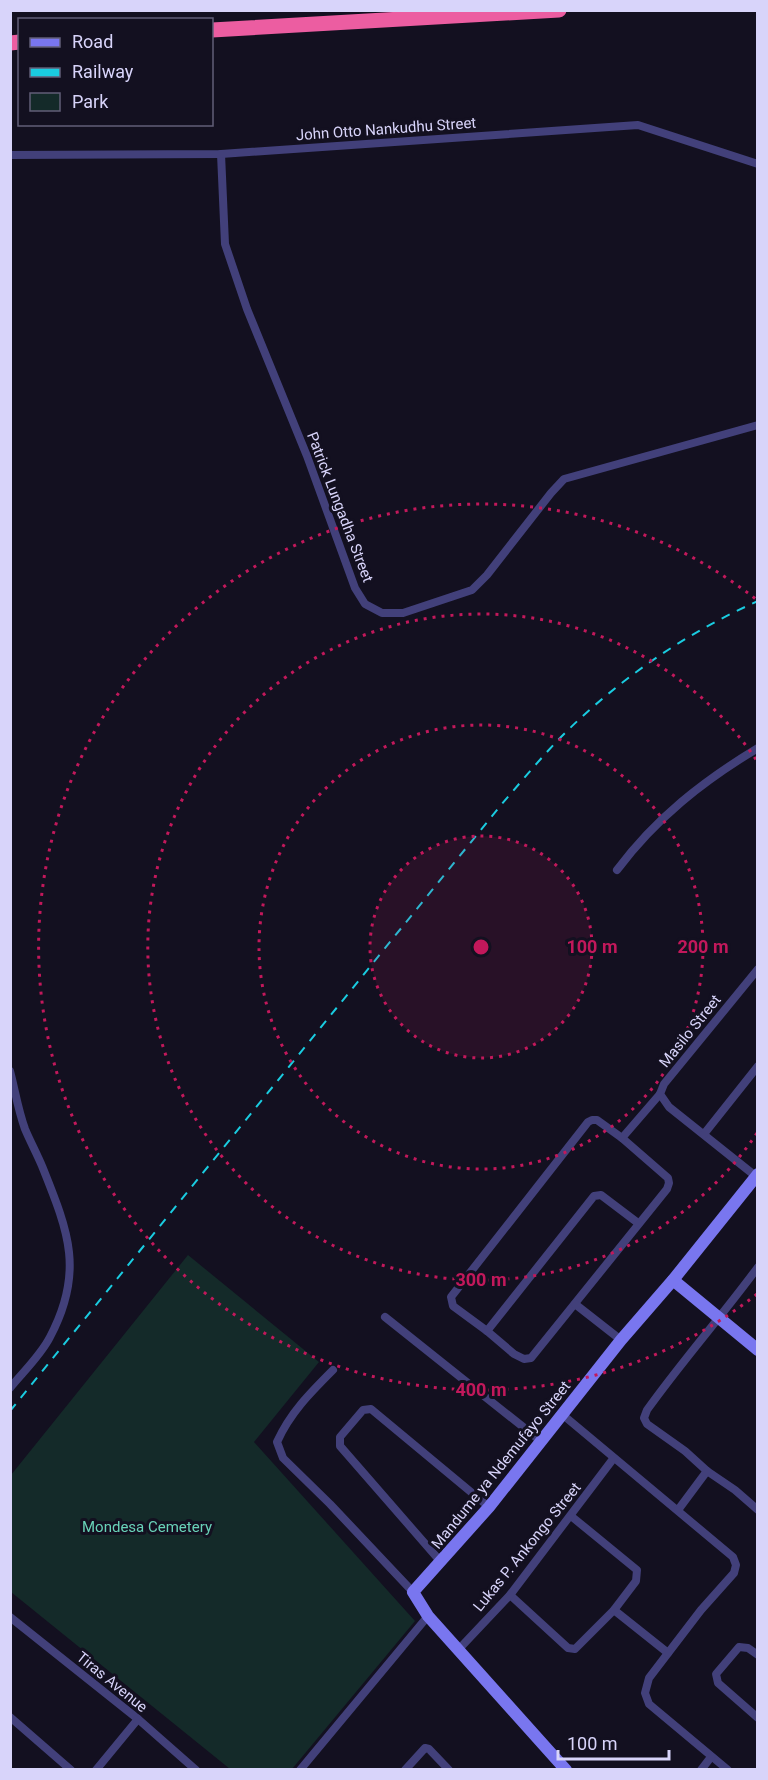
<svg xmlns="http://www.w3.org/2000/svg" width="768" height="1780" viewBox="0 0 768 1780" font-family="Roboto,sans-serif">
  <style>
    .green { fill: #142a29 }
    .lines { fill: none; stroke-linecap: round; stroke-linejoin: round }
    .street { stroke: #42407a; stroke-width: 8 }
    .secondary { stroke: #7976ef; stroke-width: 12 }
    .highway { stroke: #ec5da1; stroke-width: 15 }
    .rail { stroke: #1acce0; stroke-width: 2; stroke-dasharray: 9 8; stroke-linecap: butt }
    .ring { fill: none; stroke: #c2185b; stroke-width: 3; stroke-dasharray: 3 6 }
    .labels { text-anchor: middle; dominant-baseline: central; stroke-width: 6; stroke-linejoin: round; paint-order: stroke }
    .street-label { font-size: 15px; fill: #d8d4fa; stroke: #131020 }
    .park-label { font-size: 15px; fill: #69d2b8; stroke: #131020 }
    .centre { fill: #c2185b; stroke: #131020; stroke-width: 3 }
    .ring-label { font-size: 18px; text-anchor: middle; font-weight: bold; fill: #c2185b; stroke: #131020; stroke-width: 6; stroke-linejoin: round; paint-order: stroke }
  </style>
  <rect width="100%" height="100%" fill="#131020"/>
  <!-- green -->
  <path class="green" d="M188,1255L319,1362L254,1442L415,1621L292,1769H230L11,1592V1475Z"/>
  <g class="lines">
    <!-- street -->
    <g class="street">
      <path d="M221,154L225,244L247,309L307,456L355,588L365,604L382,613H403L472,590L487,575L551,493L564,479L758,425"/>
      <path d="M10,155L221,154L638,125L758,164"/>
      <path d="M617,870C656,818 703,781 758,748"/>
      <path d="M758,969L664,1084L660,1094L669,1107L758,1178"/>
      <path d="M10,1071C15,1090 18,1110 25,1129C30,1141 37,1154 42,1166C68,1231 85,1271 50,1337C41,1355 23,1372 10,1388"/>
      <path d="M592,1120H597L622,1138L668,1178L669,1183L667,1189L531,1358L524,1359L514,1354L487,1331L453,1306L451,1297L588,1122Z"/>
      <path d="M704,1134L758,1066"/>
      <path d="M622,1138L660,1094"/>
      <path d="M758,1267C722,1316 682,1361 647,1410L644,1418L647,1424L685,1451L707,1471L735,1490L758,1510"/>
      <path d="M575,1304L621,1340"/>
      <path d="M385,1317L542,1442"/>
      <path d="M487,1331L594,1196L601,1195L638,1223"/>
      <path d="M333,1370C310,1393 290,1413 277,1442L283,1458L330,1504L413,1592"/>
      <path d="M563,1415L733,1557L736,1565L734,1573L701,1610L649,1678L645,1693L649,1704L728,1770"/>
      <path d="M678,1510L707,1471"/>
      <path d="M441,1562L340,1446V1437L363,1410L371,1409L489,1507"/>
      <path d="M510,1595L568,1648L575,1649L614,1610L636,1581L637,1570L571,1516"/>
      <path d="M614,1610L668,1653"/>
      <path d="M10,1617L138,1719L196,1770"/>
      <path d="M459,1649L510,1595L613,1459"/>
      <path d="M758,1655L748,1648L739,1647L716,1674L718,1683L758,1718"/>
      <path d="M10,1717L71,1770"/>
      <path d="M96,1770L138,1719"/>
      <path d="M300,1770L428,1616"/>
      <path d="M405,1770L425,1748L429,1749L449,1770"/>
      <path d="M701,1770L711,1757"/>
    </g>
    <!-- secondary -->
    <g class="secondary">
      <path d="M673,1280L758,1350"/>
      <path d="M566,1770L428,1616L413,1592L489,1507L621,1340L673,1280L758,1174"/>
    </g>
    <!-- highway -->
    <g class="highway">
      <path d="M212,30L559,10"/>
      <path d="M10,43L20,42"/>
    </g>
    <!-- rail -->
    <path class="rail" d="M10,1411L501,805C520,783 539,760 559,739C616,681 684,634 758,601"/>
  </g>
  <!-- distance rings -->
  <circle cx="481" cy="947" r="111" fill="#c2185b" fill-opacity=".12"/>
  <g class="ring">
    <circle cx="481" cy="947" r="111"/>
    <circle cx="481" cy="947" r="222"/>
    <path d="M757 1133A333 333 0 1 1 757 761"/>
    <path d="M757 1294A443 443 0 1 1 757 600"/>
  </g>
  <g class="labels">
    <!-- street labels -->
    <g class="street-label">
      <text transform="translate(386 129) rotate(-4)">John Otto Nankudhu Street</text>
      <text transform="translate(340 507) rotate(69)">Patrick Lungadha Street</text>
      <text transform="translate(690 1031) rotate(-51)">Masilo Street</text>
      <text transform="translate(501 1465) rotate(-51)">Mandume ya Ndemufayo Street</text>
      <text transform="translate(527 1547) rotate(-51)">Lukas P. Ankongo Street</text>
      <text transform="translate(112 1682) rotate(39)">Tiras Avenue</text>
    </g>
    <!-- park labels -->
    <g class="park-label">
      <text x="147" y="1527">Mondesa Cemetery</text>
    </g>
  </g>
  <circle cx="481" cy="947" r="9" class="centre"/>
  <g class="ring-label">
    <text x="592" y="953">100 m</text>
    <text x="703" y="953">200 m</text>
    <text x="481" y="1286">300 m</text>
    <text x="481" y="1396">400 m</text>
  </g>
  <!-- border -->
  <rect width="768" height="1780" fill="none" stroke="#d8d4fa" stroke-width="24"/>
  <!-- legend -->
  <rect x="18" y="18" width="195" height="108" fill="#131020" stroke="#625e77" stroke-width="1.5"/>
  <rect x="30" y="38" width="30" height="9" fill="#7976ef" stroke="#625e77" stroke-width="1.5"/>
  <text x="72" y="48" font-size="18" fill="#d8d4fa">Road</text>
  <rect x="30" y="68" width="30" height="9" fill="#1acce0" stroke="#625e77" stroke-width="1.5"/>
  <text x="72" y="78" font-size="18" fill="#d8d4fa">Railway</text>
  <rect x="30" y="93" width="30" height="18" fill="#142a29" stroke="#625e77" stroke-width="1.5"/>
  <text x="72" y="108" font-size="18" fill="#d8d4fa">Park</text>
  <!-- scale -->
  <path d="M558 1750v9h111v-9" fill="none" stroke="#d8d4fa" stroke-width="3"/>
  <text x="567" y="1750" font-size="18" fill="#d8d4fa" stroke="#131020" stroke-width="4.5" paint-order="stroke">100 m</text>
</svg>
